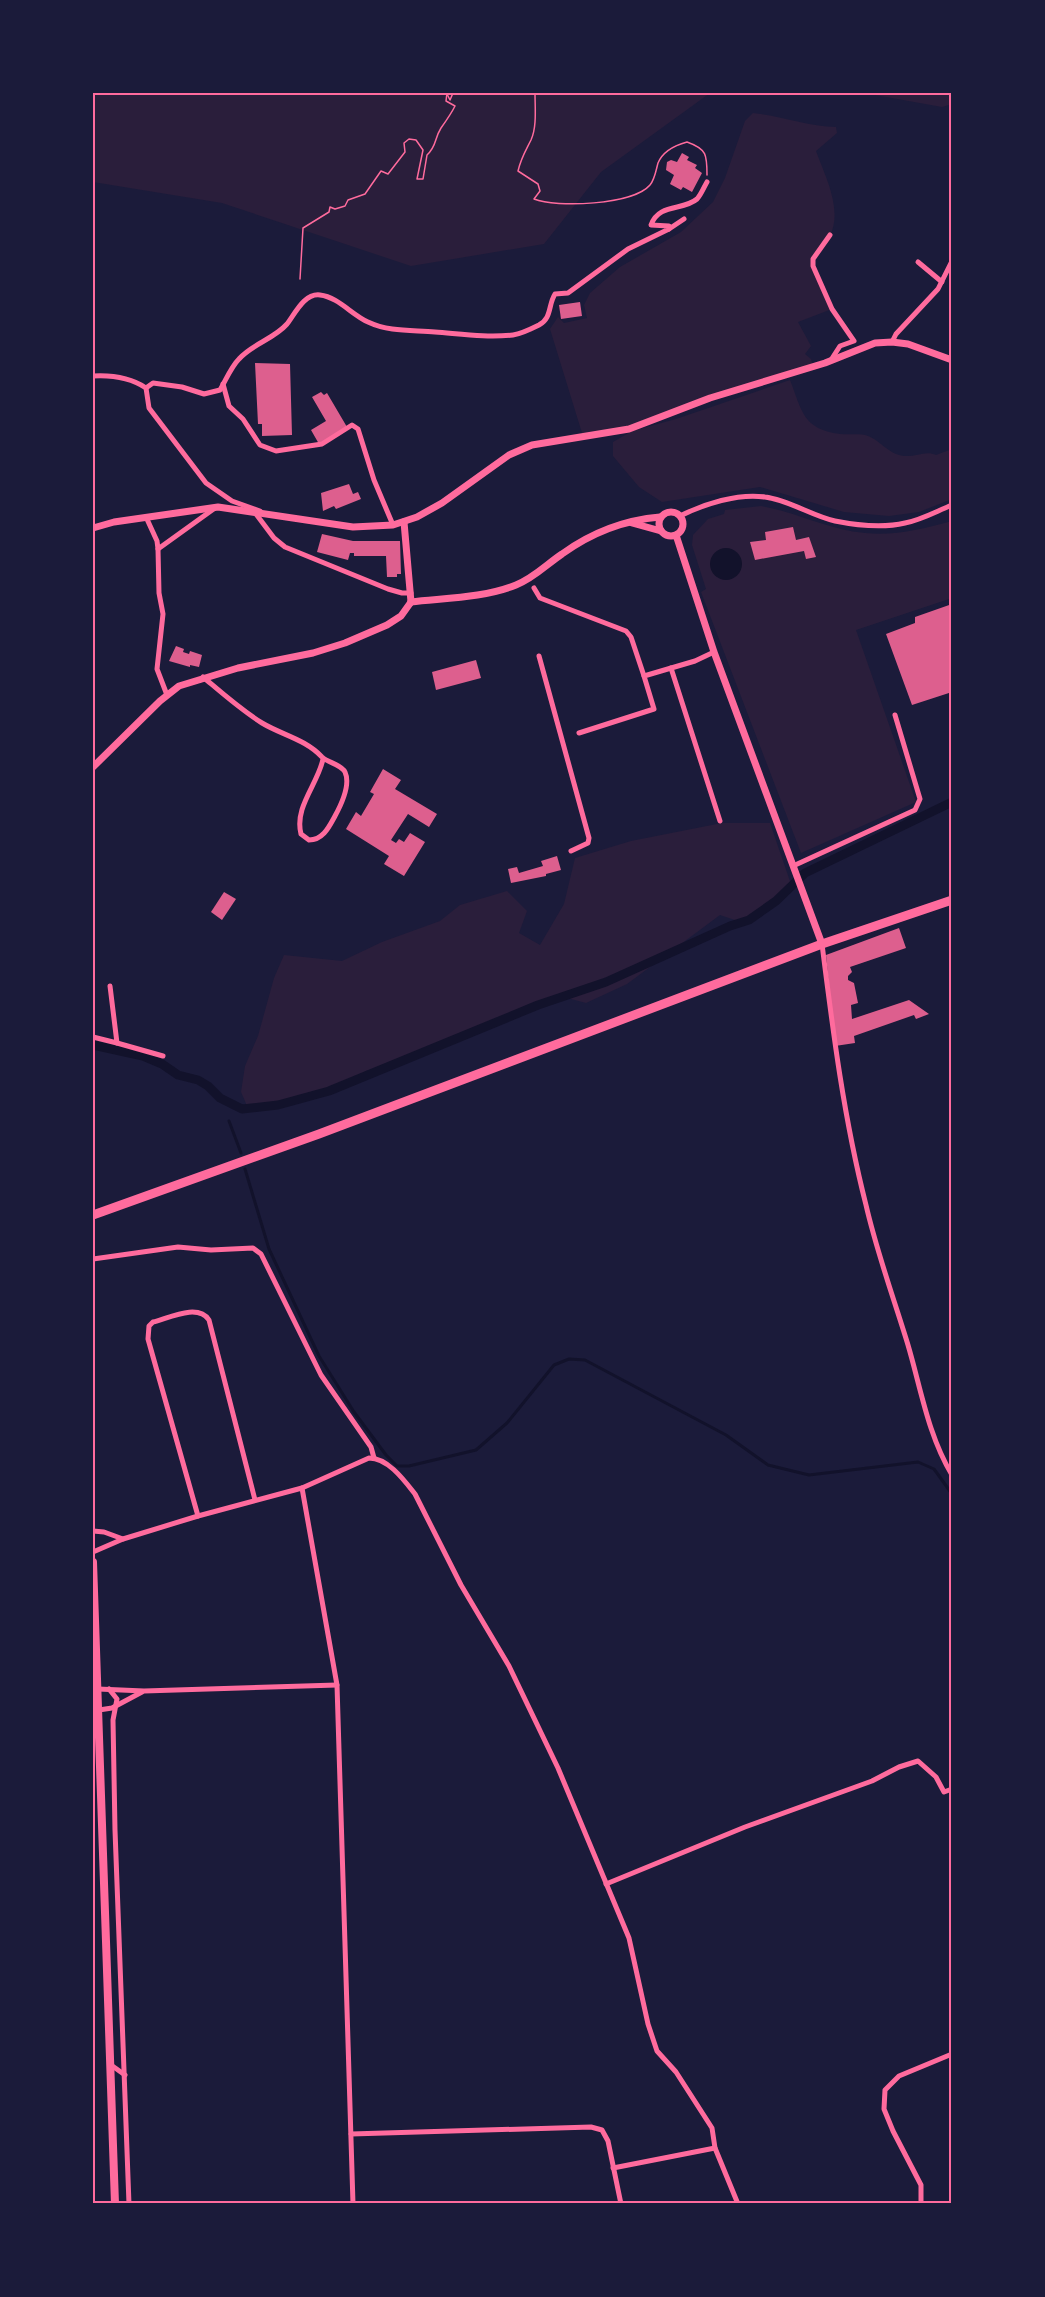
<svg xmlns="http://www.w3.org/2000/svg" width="1045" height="2297" viewBox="0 0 1045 2297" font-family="Signika,sans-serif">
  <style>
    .green { fill: #2a1e3b }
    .water { fill: #12122b }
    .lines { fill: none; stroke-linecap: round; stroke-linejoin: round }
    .stream { stroke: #12122b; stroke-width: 3 }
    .canal { stroke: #12122b; stroke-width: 9 }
    .building { fill: #dd5f8e }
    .path { stroke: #ff6b9d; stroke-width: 1.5 }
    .minor { stroke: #ff6b9d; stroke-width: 5 }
    .tertiary { stroke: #ff6b9d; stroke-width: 7 }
    .secondary { stroke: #ff6b9d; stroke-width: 8 }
    .primary { stroke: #ff6b9d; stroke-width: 9 }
    .neatline { fill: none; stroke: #ff6b9d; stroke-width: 2 }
  </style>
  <rect width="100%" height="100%" fill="#1b1b3a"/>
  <!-- green -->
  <g class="green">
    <path d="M93,93H710L601,172L544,244L411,266L222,203L93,182Z"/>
    <path d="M864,93H952V104L942,107Z"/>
    <path d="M753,113C781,116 807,126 836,127L837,133L816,151C825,176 843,209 830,236C826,244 818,252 813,259L832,309L798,322L811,346L805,354L811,359L813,366C779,376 745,387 711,398C682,408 611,443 582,433L550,329L558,317L564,323L587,318L584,305L590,293L620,267L681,232L713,202L725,178L745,121Z"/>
    <path d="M790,380C802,410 802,429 840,434C848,435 861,433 868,436C881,441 889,455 905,456C916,457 926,450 936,455L952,449V499L919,512L889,516L844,512L760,487L662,502L639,487L613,456V442L632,431L676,419Z"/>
    <path d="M761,506C796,512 829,530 865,533C895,536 923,529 952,521V598L856,630L916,802L801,853L701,592L706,589L692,545L693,535L708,519L724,514L725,510Z"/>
    <path d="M722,823H770L793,890L765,904L741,922L720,915L627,984L586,1003L560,996L428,1046L423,1055L366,1071L347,1083L295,1099L248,1108L241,1092L245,1066L258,1036L274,978L284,955L342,961L382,942L440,921L460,905L507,891L527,911L519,933L540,945L564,904L575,858L631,841Z"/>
  </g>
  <!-- water -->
  <circle class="water" cx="726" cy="564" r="16"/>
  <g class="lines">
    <!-- stream -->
    <g class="stream">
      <path d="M229,1121L241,1153"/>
      <path d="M245,1169L269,1249L319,1356L354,1412L386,1455L397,1466H409L476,1450L507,1423L554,1365L569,1359L585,1360L726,1435L768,1465L809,1475L918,1462L934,1469L952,1494"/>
    </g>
    <!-- canal -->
    <path class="canal" d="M93,1045L143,1056L162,1064L178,1075L198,1080L208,1086L220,1098L242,1109L278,1105L329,1091L538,1005L606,982L730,926L749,920L776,901L805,873L952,802"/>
  </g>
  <!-- building -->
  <g class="building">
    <path d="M682,153L689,157L687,160L697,165L695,168L702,173L692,192L683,187L681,190L670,184L674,175L666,170L667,162L671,160L677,162Z"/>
    <path d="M580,302L582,316L561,319L559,305Z"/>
    <path d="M255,363L290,364L292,435L262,436V424H258Z"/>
    <path d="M321,392L324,395L327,393L347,427L319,444L311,430L326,421L312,397Z"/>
    <path d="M349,484L353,494L358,492L361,499L336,509L334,506L323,511L321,493Z"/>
    <path d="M793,527L796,540L809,537L816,557L806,559L804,551L755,560L750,542L766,540L765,532Z"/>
    <path d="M322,534L353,541H400L401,574H397V577H387L386,556H354V553H350L348,560L317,552Z"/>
    <path d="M952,604V692L912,705L886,634L915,623V617Z"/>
    <path d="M176,646L184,649L183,652L189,654L190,651L202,655L199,667L190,665V667L169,661Z"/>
    <path d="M476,660L481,678L436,690L432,672Z"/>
    <path d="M383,769L401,780L395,789L437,814L429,827L408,814L391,840L396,843L399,839L404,842L410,833L425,842L404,876L384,864L389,856L346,829L356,812L361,816L374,794L370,792Z"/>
    <path d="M557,856L561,870L546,874V876L511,883L508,869L517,867L519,873L543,866L541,861Z"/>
    <path d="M224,892L236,899L222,920L211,912Z"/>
    <path d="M899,928L906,948L850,967L852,972L848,976V980L854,983L858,1003L851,1005L852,1019L909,1000L929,1014L916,1019L914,1015L854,1036L855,1043L835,1046L826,955Z"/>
  </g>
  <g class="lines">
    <!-- path -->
    <g class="path">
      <path d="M535,93C535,108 537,127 531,140C525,152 521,158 518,171L538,184L540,191L534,199C556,208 633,205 650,185C655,179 656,170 658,163C663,151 676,145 687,142C707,149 707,155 707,175"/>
      <path d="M447,94L450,100L453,93"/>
      <path d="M300,279L303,228L329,212L330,207L335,209L345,206L348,200L365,194L381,171L388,174L405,152L404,143L409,139L416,140L423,150L417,179H423L427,155C437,146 434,139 441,128C446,121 451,114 455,106L446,101L447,93"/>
    </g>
    <!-- minor -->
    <g class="minor">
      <path d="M669,229L684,219"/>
      <path d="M830,235L813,259V266L832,309L854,341L840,346L831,360"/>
      <path d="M918,262L942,282"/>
      <path d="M892,342L896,334L938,289L952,261"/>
      <path d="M93,376C111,375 131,378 146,388L149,408L206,483L232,501L260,511"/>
      <path d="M223,384L229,406L243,419L260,445L276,451L322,444L352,425L358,429L374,480L393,525"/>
      <path d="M146,388L153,383L182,387L204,394L220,390C226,380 231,367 239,359C252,344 274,339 287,324C295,314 304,293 320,295C338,297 352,315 368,322C389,332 412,330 435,332C461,334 487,338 513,335C521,334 531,329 539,325C552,318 548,305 555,294L568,293L628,249L669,229V226L651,225C659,203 683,211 697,199C701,195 704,187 707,182"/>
      <path d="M256,514L274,538L285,547L388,589L402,593H411"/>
      <path d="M680,516C704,504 738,493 765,497C789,500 812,516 835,521C855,525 884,528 905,523C921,520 937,511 952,505"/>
      <path d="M146,517L157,541L158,549L159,593L163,614L157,669L167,695"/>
      <path d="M158,549L215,508"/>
      <path d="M534,588L540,598L626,631L631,637L644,676"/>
      <path d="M539,656L589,838L588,843L571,851"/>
      <path d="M671,668L720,821"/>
      <path d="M203,677C222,693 241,710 262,723C282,735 305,739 322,757C328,763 341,764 345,772C351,785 341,805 335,816C329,827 323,840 309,840L301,834C294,807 318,784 323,759"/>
      <path d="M579,733L654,709L644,676L695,661L714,652"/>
      <path d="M793,866L915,810L920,799L895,715"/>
      <path d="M822,944C833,1032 844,1119 866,1205C877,1253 894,1299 908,1345C921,1389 928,1435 952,1475"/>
      <path d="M93,1037L117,1043L110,986"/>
      <path d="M117,1043L163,1056"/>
      <path d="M93,1259L178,1247L211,1250L253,1248L261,1254L321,1375L371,1447L374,1458"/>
      <path d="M302,1488L337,1685L353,2204"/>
      <path d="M198,1516L148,1339L149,1326L153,1322C169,1318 198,1303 209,1320L255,1500"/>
      <path d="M93,1531L104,1532L123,1539"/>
      <path d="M93,1552L123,1539L198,1516L302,1488L369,1458C388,1458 404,1480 415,1494L461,1585L509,1666L558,1768L629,1938L648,2024L657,2051L676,2072L712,2128L715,2148L738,2204"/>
      <path d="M98,1689L144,1691L337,1685"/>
      <path d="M109,1689L117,1699L113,1720L115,1830L129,2204"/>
      <path d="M99,1710L112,1708L142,1692"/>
      <path d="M606,1884L745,1827L872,1781L899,1767L918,1761L936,1777L944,1792L952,1789"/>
      <path d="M111,2065L125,2075"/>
      <path d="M351,2134L591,2127L602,2130L608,2141L621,2204"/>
      <path d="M613,2168L715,2148"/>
      <path d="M921,2204V2185L893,2131L884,2109L885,2090L899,2076L952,2054"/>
    </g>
    <!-- tertiary -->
    <g class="tertiary">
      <circle cx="671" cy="524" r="12"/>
      <path d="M404,522L411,602"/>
      <path d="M632,523L661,531"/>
      <path d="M93,528L114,522L218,507L353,527L393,525L417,517L442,503L509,455L532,445L629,429L710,398L825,363L875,343L892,342L908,344L952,360"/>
      <path d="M676,535L714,652L822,944"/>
      <path d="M411,602C445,598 484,598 516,585C534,578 547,564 562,554C591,533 625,520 660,517"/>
      <path d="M93,767L160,701L179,686L238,668L313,653L345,643L387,625L401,616L411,602"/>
    </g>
    <!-- secondary -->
    <path class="secondary" d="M93,1562L115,2204"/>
    <!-- primary -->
    <path class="primary" d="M93,1215L319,1134L822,944L952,900"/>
  </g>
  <!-- border -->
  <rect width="1045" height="2297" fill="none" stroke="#1b1b3a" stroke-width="189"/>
  <rect x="94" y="94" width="856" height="2108" class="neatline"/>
</svg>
